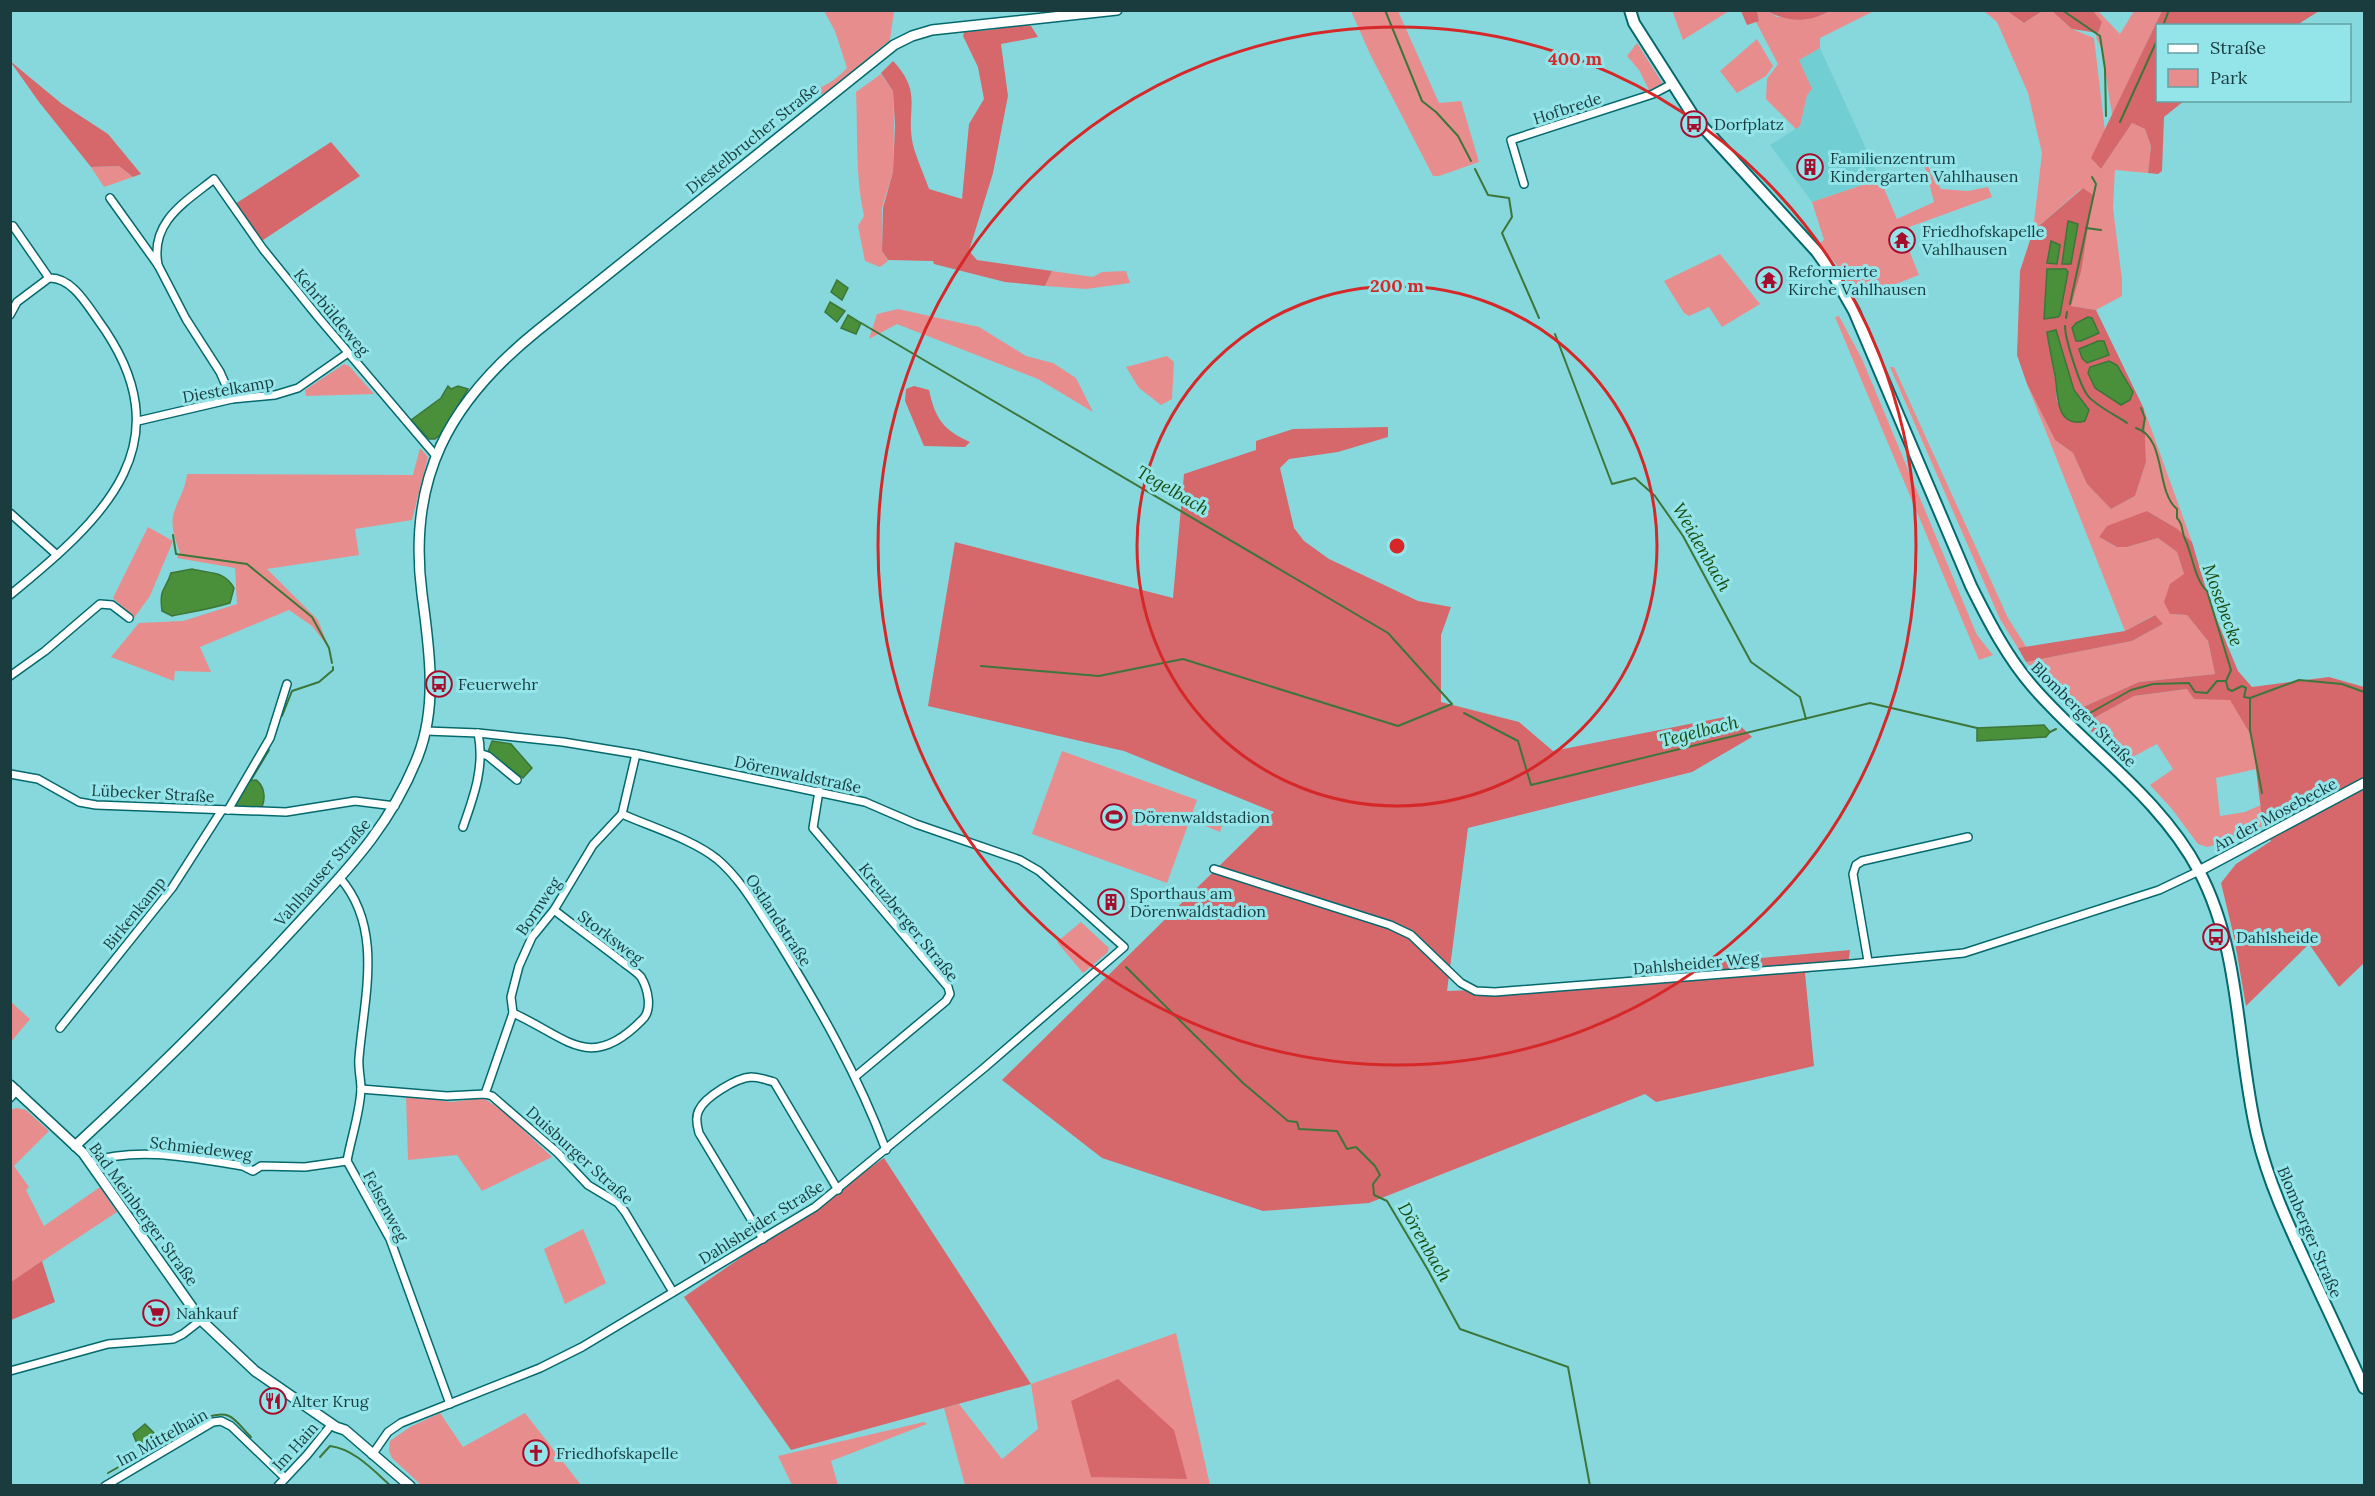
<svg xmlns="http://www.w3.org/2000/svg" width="2375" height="1496" viewBox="0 0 2375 1496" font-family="Lora,serif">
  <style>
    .built { fill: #71ced2 }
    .green { fill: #e88d8d }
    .forest { fill: #d6676b; fill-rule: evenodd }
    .water { fill: #4a8f39; stroke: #3c763a; stroke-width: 1.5 }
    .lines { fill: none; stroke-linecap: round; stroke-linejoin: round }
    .stream { stroke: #3c763a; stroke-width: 2 }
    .minor-casing { stroke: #04696d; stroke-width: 10 }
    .tertiary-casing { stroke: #04696d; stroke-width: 12 }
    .secondary-casing { stroke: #04696d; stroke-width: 14 }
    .minor { stroke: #fff; stroke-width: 7 }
    .tertiary { stroke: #fff; stroke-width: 9 }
    .secondary { stroke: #fff; stroke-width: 10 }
    .ring { fill: none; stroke: #d62828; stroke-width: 3 }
    .labels { text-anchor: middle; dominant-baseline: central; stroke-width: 6; stroke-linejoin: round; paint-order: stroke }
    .street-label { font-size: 16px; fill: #1a3c3e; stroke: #94e5e9 }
    .poi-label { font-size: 16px; fill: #1a3c3e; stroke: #94e5e9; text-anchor: start }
    .water-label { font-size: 18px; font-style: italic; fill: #1d4c11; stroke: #94e5e9 }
    .centre { fill: #d62828; stroke: #94e5e9; stroke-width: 3 }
    .ring-label { font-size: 18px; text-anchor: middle; font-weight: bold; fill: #d62828; stroke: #94e5e9; stroke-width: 6; stroke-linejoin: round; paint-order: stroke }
  </style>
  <rect width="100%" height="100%" fill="#87d8dc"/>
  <!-- built -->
  <path class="built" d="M1820,48L1880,179L1812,202L1770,145L1800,126L1807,95L1799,60Z"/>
  <!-- green -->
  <g class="green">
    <path d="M1672,10H1729V11L1683,40Z"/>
    <path d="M824,11H894L890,40L825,94L808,92C824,87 835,81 847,68L835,31Z"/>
    <path d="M1351,11H1398L1439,103L1461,101L1479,162L1439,176H1433L1370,54Z"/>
    <path d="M1757,11H1768L1777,17L1820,16L1829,11H1874L1820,38V48L1799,60L1812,89L1807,95L1800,126L1796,129L1766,99L1767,79L1778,64L1756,22L1759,20Z"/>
    <path d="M1984,11H2007L2024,23L2042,11H2052L2072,29L2094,38L2105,131L2092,158L2101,169L2132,123L2145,129L2151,146L2148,173L2115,170L2113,208L2122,280V296L2096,310L2071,306L2081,272L2082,188L2033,231L2042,153L2028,93L1997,22Z"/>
    <path d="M2093,11H2098L2120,34L2134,11H2162L2112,115L2102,50L2096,37L2102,22Z"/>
    <path d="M1757,39L1773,66L1766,76L1737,93L1720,71Z"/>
    <path d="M1637,43L1663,84L1650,92L1639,70L1627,56Z"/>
    <path d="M881,74L893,91L894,126L893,172L882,208V251L888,261L880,267L865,261L858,226L864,216C855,175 858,134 856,92Z"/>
    <path d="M1922,156L1941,189L1968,191L1988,187L1992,197L1901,230L1919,275L1857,299L1841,270L1819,244L1824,240L1812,202L1880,179L1897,219L1934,202Z"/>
    <path d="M119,166L133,177L104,187L91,167Z"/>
    <path d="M1720,254L1760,304L1722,327L1709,307L1689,316L1684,313L1664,281Z"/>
    <path d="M1052,271L1093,277L1102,272L1126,271L1130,283L1086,289L1045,286Z"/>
    <path d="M898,309L979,327L1026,356L1053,363L1076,378L1093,412L1038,379L897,324L869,339L877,314Z"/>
    <path d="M1839,316L1862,359L1977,635L1993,655L1979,660L1835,317Z"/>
    <path d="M1167,356L1174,362L1172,399L1161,405L1139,388L1126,367Z"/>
    <path d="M344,364L349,366L374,394L306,396L305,390Z"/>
    <path d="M1890,367H1894L2008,618L2027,648H2018L2000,619Z"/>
    <path d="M2027,384L2055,440L2073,453L2087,484L2111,509L2135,496L2146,462L2144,409L2192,542L2171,525L2147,511L2099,537L2117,547H2127L2158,538L2177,552L2184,574L2170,614L2187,615L2208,641L2215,674L2139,682L2072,712L2026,662L2132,641L2163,624L2154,615L2125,631Z"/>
    <path d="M420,448L428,457L412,520L355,529L359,555L267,569L318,620L329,648L312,626L289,610L200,647L211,672L175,671L174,681L111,657L139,623L183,621L237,604L235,568L177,558L180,553C176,542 171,528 173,516C177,500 185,492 187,474L413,475Z"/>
    <path d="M148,527L173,541L150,596L134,618L113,598Z"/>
    <path d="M2188,689L2194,699H2230L2252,737L2256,769L2216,778L2220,816L2245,812L2261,805L2263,826L2228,842L2207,847L2198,844L2172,809L2150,785L2173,769L2157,744L2123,762L2118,758L2124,753L2092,719L2134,696Z"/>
    <path d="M1062,751L1197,800L1167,883L1032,834Z"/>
    <path d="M1203,809L1225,817L1220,832L1198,823Z"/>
    <path d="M1081,922L1109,948L1107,953L1083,973L1057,942Z"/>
    <path d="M11,1002L30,1019L11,1042Z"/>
    <path d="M406,1096L451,1102L483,1098L501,1109L552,1157L482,1191L457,1155L408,1160Z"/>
    <path d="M16,1108L26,1110L49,1131L14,1166L29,1187L26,1190L44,1226L100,1187L117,1212L11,1282L10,1110Z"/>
    <path d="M583,1229L606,1283L565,1304L544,1249Z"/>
    <path d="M1176,1333L1210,1485H965L944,1408L959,1404L1002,1459L1038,1429L1031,1384Z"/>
    <path d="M440,1413L463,1447L525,1413L581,1485H421L392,1458L389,1451L390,1441L410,1427Z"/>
    <path d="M924,1422L927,1424L831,1461L838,1485H792L778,1456Z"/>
  </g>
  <!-- forest -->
  <g class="forest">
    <path d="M1741,11H1757L1759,21L1747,25Z"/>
    <path d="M1768,11H1829C1811,23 1785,22 1768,11Z"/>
    <path d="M2007,11H2042L2024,23Z"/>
    <path d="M2052,11H2093L2102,22L2098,33L2072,29Z"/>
    <path d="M2162,11H2319L2297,25L2158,26V100L2184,101L2164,117L2162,171L2158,174L2148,173L2151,146L2145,129L2132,123L2101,169L2091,158Z"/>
    <path d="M1020,24L1031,26L1038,37L1001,44L1008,96L993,173L969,251L977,260L1052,271L1045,286L1005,282L934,264L933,261L888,260L882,251L883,208L893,172L895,126L893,91L881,73L893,61C924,94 905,108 913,145C917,160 924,174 929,189L962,199L969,124L984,99L978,67L963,36L964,32L990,30Z"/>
    <path d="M10,61L62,104L108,134L141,174L133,177L119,166L91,167L39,102Z"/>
    <path d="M331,142L360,176L260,242L235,204Z"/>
    <path d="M2083,188L2093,195L2081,272L2071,306L2096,310L2144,409L2146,462L2135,496L2111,509L2087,484L2073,453L2055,440L2027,384L2017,355L2020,271L2033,231ZM2056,331L2074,390L2089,410L2057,402L2055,378L2047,332Z"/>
    <path d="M914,386L929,390C935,418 943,430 970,442L965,447L924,446L905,401L906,389Z"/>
    <path d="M1388,427V437L1338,452L1289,459L1280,468L1294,528L1304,541L1329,559L1418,601L1451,607L1441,635V702L1519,722L1553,751L1730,716L1752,737L1692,772L1468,828L1447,991L1625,984L1640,969L1850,950L1848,966L1805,973L1814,1066L1656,1102L1645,1094L1369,1203L1263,1211L1102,1158L1002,1080L1274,812L1124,751L928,706L955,542L1173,598L1184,474L1256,450V441L1293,429Z"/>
    <path d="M2147,511L2176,528L2192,542L2211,606L2238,671L2252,687L2329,677L2364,687V963L2339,987L2309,944L2246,1006L2234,937L2221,883L2236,864L2271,841L2263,826L2252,737L2230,700L2194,699L2187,689L2134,696L2092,719L2124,753L2118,758L2072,712L2139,682L2215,674L2208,641L2187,615L2170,614L2164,602L2170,584L2184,574L2177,552L2158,538L2127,547H2117L2099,537L2107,526Z"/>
    <path d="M2155,615L2163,624L2132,641L2026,662L2018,648L2125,631Z"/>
    <path d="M884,1158L1031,1384L791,1450L684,1297Z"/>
    <path d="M42,1261L55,1302L11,1320V1282Z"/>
    <path d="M1118,1379L1174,1430L1187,1479L1091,1477L1071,1401Z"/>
  </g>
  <!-- water -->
  <g class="water">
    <path d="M2068,221L2078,224L2071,264H2062Z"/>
    <path d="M2051,241L2060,245L2057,264L2047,263Z"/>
    <path d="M2047,269H2066L2068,272L2060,315L2058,317L2044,319Z"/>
    <path d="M837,280L848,288L842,300L831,292Z"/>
    <path d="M830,302L845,311L837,322L825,312Z"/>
    <path d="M848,315L861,323L856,334L841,328Z"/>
    <path d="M2088,317L2092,318L2099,333L2081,341H2076L2072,328L2076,323Z"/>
    <path d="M2056,330L2074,390L2089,410L2085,421C2055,429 2058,394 2055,375C2052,360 2049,346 2047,332Z"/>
    <path d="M2098,341H2104L2109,355L2087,363L2082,358L2079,349Z"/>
    <path d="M2109,361L2117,365L2133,392L2130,400L2121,405L2095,388L2088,373L2090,367Z"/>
    <path d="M448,386L451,389L458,386L468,389L440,435L435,439H429L411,420L441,398Z"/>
    <path d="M192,569C210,574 224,570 234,588L230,603C211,609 191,612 172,616L162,611C159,587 165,592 171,573Z"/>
    <path d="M2044,725L2050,732L2046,737L1977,741V728Z"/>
    <path d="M492,741L511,744L532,768L523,778L488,752Z"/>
    <path d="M256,780C264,785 266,798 262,807H237L236,804L247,781Z"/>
    <path d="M145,1424L159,1438L140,1451L133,1434Z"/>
  </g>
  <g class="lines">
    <!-- stream -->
    <g class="stream">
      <path d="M1385,10L1422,101L1436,112L1458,136L1471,161"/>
      <path d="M2062,10L2100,36L2105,69L2106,116"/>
      <path d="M2163,26L2169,10"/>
      <path d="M2120,122L2158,38"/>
      <path d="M1475,169L1488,195L1509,198L1512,217L1502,233L1539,318"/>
      <path d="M2086,228L2101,230"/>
      <path d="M2070,304L2096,184L2092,177"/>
      <path d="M2066,318L2067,312"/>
      <path d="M861,323L1388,633L1452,704L1398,726L1183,659L1099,676L981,666"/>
      <path d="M2065,326C2065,339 2080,386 2088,396C2095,405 2117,416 2127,423"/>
      <path d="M1555,334L1612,484L1635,478L1655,496L1683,536L1751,662L1800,697L1806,719"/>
      <path d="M2141,408L2145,418L2143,429"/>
      <path d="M2136,428C2167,438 2155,491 2177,509V518C2184,525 2181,531 2185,539C2192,553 2195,581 2207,591L2231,670L2226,681L2228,689L2232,691L2242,686L2246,688L2244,697L2250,698L2299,680L2342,684L2364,692"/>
      <path d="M173,535L176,554L247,564L312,617L329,648L332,663"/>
      <path d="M2250,698V730L2262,793"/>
      <path d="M1464,713L1518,741L1531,785L1870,703L1977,728"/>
      <path d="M282,716L292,691L319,682L333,670V667"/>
      <path d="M2081,718L2131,690L2153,684L2189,683L2195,692L2207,693L2217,681H2226"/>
      <path d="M2050,732L2056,729"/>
      <path d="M251,780L269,750"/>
      <path d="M1126,967L1243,1083L1288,1121L1297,1122L1299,1129L1337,1131L1347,1149L1356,1147L1375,1166L1380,1175L1373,1184L1374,1195L1387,1201L1428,1270L1460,1329L1568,1367L1590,1486"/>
      <path d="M320,1457L330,1446C354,1449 373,1470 391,1486"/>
      <path d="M108,1473L207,1417C232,1409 234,1420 251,1437"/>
    </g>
    <!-- minor casing -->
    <g class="minor-casing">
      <g id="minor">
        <path d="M1524,184L1511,140L1653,94L1672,84"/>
        <path d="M110,198L158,265L186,319L220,372L232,399"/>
        <path d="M158,265C150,222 184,203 214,179L263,249L318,317L436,456"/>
        <path d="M10,315L17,302L49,278"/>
        <path d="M138,421L232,399L275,395L298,388L348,353"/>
        <path d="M10,513L57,555"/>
        <path d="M10,595C106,517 187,442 98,320C86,303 71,277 49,278L13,226"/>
        <path d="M10,676L45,651L100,604L112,605L129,618"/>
        <path d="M482,754L488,756L517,780"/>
        <path d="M636,754L622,814C651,827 692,839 717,859C742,880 759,912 777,939C819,1007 858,1075 886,1150"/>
        <path d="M10,774L38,779L79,802L96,805L286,812L355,801L395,806"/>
        <path d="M819,791L813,828L948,987L950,994L946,1001L856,1076"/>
        <path d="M228,810L270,738L287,684"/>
        <path d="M463,827C474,796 485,766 478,733"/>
        <path d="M1214,869L1390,925L1411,935L1461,983L1476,991L1495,992L1851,964L1964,953L2159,890L2199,871"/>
        <path d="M340,878C384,929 364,997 359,1058C358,1068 361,1079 361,1089C360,1113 351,1138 347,1161L390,1239L450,1404"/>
        <path d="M1868,961L1853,874L1856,865L1862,861L1968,837"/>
        <path d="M513,1013C568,1038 590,1073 642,1020C653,1010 648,989 641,977C636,971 626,965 620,960C598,943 576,927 554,910"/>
        <path d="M60,1028L172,888L222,810"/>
        <path d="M361,1089L447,1096L485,1094L492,1096L558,1153L588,1185L618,1203L625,1212L673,1292"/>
        <path d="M485,1094L513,1013L511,997L519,966L532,937L554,910L593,845L622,814"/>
        <path d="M10,1098L17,1090"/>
        <path d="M89,1162C139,1146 192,1158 243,1166L253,1171L261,1166L305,1167L347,1161"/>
        <path d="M763,1239L699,1133C697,1126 695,1117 699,1110C705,1097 736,1078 751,1077C759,1077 766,1080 774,1082L838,1190"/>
        <path d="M10,1371L108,1344L173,1339L183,1334L201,1320"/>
        <path d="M372,1455L388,1432L401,1423L540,1368L582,1347L815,1207L984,1068L1124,947L1039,871L1020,860L916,824L865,802L636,754L563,742L478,733L426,731"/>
        <path d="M105,1486L213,1422L221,1421L231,1426L285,1478"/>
        <path d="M278,1486L307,1455L332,1424"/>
      </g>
    </g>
    <!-- tertiary casing -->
    <g class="tertiary-casing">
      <g id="tertiary">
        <path d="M2199,871L2364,783"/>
        <path d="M10,1085L83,1153L201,1320L255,1371L336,1427L345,1430L410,1486"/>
        <path d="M75,1146C151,1076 224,1004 294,928C344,873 390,828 418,756C438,705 429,647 422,594C407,478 449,402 537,331L894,45L912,36L932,30L1117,10"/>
      </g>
    </g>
    <!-- secondary casing -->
    <g class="secondary-casing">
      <path id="secondary" d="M1630,10L1634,23L1694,117L1817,252L1834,276L1854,311L1971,586C1989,622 2007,657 2033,687C2088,750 2159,796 2199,871C2242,952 2236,1048 2257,1135C2268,1181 2288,1224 2308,1267C2327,1308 2346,1348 2364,1388"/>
    </g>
    <!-- minor -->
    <use href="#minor" class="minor"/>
    <!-- tertiary -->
    <use href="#tertiary" class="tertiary"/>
    <!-- secondary -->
    <use href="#secondary" class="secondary"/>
  </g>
  <!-- distance rings -->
  <g class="ring">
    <circle cx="1397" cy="546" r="260"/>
    <circle cx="1397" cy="546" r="519"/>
  </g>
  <!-- icons -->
  <defs>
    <g id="bus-ring" transform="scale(1.35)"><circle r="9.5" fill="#94e5e9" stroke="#a60d2c" stroke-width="1.5"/><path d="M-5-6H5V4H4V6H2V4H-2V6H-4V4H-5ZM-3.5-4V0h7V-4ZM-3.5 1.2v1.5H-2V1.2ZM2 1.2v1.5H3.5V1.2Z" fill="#a60d2c"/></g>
    <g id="building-ring" transform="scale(1.35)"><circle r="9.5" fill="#94e5e9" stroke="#a60d2c" stroke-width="1.5"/><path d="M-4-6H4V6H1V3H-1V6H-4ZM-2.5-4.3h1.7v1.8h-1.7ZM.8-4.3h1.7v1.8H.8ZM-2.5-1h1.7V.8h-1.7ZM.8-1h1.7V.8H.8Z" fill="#a60d2c"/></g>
    <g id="temple-ring" transform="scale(1.35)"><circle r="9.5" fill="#94e5e9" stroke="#a60d2c" stroke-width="1.5"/><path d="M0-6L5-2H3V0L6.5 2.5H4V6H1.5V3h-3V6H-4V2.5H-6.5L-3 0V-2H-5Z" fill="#a60d2c"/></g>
    <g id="stadium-ring" transform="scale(1.35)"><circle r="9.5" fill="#94e5e9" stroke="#a60d2c" stroke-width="1.5"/><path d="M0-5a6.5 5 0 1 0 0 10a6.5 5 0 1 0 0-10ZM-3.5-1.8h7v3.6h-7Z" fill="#a60d2c"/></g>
    <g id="supermarket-ring" transform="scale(1.35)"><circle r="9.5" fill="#94e5e9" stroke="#a60d2c" stroke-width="1.5"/><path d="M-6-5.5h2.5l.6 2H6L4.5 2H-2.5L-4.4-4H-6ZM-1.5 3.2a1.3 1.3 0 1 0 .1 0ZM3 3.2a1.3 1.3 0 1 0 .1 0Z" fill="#a60d2c"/></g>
    <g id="restaurant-ring" transform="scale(1.35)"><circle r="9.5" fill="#94e5e9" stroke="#a60d2c" stroke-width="1.5"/><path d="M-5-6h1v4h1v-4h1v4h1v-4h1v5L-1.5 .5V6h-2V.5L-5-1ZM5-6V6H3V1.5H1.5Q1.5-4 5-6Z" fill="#a60d2c"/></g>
    <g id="church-ring" transform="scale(1.35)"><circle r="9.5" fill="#94e5e9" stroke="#a60d2c" stroke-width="1.5"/><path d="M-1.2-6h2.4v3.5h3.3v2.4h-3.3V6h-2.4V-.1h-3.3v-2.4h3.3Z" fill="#a60d2c"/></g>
  </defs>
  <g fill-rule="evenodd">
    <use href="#bus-ring" x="1694" y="124"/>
    <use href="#building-ring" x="1810" y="167"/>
    <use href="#temple-ring" x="1902" y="240"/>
    <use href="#temple-ring" x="1769" y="280"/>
    <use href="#bus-ring" x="439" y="684"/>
    <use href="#stadium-ring" x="1114" y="817"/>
    <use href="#building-ring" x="1111" y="902"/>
    <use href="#bus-ring" x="2216" y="937"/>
    <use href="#supermarket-ring" x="156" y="1313"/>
    <use href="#restaurant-ring" x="273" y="1401"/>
    <use href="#church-ring" x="536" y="1453"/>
  </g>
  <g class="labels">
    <!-- street labels -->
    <g class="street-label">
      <text transform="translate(1567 108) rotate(-18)">Hofbrede</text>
      <text transform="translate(752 138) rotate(-39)">Diestelbrucher Straße</text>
      <text transform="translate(332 312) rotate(50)">Kehrbüldeweg</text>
      <text transform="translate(228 389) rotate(-10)">Diestelkamp</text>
      <text transform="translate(2084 714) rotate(45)">Blomberger Straße</text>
      <text transform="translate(798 774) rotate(12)">Dörenwaldstraße</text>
      <text transform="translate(153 793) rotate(3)">Lübecker Straße</text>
      <text transform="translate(2275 814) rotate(-28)">An der Mosebecke</text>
      <text transform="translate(322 872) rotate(-49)">Vahlhauser Straße</text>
      <text transform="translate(538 906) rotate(-56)">Bornweg</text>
      <text transform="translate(134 913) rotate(-51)">Birkenkamp</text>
      <text transform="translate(779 920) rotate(57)">Ostlandstraße</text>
      <text transform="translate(909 922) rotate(51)">Kreuzberger Straße</text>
      <text transform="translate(611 937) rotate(37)">Storksweg</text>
      <text transform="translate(1696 963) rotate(-5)">Dahlsheider Weg</text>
      <text transform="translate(201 1148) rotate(7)">Schmiedeweg</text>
      <text transform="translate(580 1155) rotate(42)">Duisburger Straße</text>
      <text transform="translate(386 1206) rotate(62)">Felsenweg</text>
      <text transform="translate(144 1214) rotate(54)">Bad Meinberger Straße</text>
      <text transform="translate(761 1222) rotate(-32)">Dahlsheider Straße</text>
      <text transform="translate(2310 1232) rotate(67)">Blomberger Straße</text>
      <text transform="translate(162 1437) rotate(-29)">Im Mittelhain</text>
      <text transform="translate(295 1446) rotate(-48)">Im Hain</text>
    </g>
    <!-- poi labels -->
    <g class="poi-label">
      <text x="1714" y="124">Dorfplatz</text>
      <text x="1830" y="158">Familienzentrum<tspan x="1830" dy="18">Kindergarten Vahlhausen</tspan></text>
      <text x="1922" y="231">Friedhofskapelle<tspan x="1922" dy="18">Vahlhausen</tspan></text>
      <text x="1788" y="271">Reformierte<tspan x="1788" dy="18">Kirche Vahlhausen</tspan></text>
      <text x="458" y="684">Feuerwehr</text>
      <text x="1134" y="817">Dörenwaldstadion</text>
      <text x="1130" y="893">Sporthaus am<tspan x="1130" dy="18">Dörenwaldstadion</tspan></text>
      <text x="2236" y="937">Dahlsheide</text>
      <text x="176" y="1313">Nahkauf</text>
      <text x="292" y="1401">Alter Krug</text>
      <text x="556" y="1453">Friedhofskapelle</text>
    </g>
    <!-- water labels -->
    <g class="water-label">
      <text transform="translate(1173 490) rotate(30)">Tegelbach</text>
      <text transform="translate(1702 547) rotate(60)">Weidenbach</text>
      <text transform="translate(2223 605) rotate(70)">Mosebecke</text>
      <text transform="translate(1699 731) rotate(-14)">Tegelbach</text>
      <text transform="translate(1425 1242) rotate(60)">Dörenbach</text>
    </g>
  </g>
  <circle cx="1397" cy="546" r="9" class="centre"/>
  <g class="ring-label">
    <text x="1575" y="65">400 m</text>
    <text x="1397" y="292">200 m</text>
  </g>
  <!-- border -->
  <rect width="2375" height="1496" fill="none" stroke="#1a3c3e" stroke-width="24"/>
  <!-- legend -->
  <rect x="2156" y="24" width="195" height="78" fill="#94e5e9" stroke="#63a1a5" stroke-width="1.5"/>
  <rect x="2168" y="44" width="30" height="9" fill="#ffffff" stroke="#63a1a5" stroke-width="1.5"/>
  <text x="2210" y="54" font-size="18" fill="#1a3c3e">Straße</text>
  <rect x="2168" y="69" width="30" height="18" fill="#e88d8d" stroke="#63a1a5" stroke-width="1.5"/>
  <text x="2210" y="84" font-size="18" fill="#1a3c3e">Park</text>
</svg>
